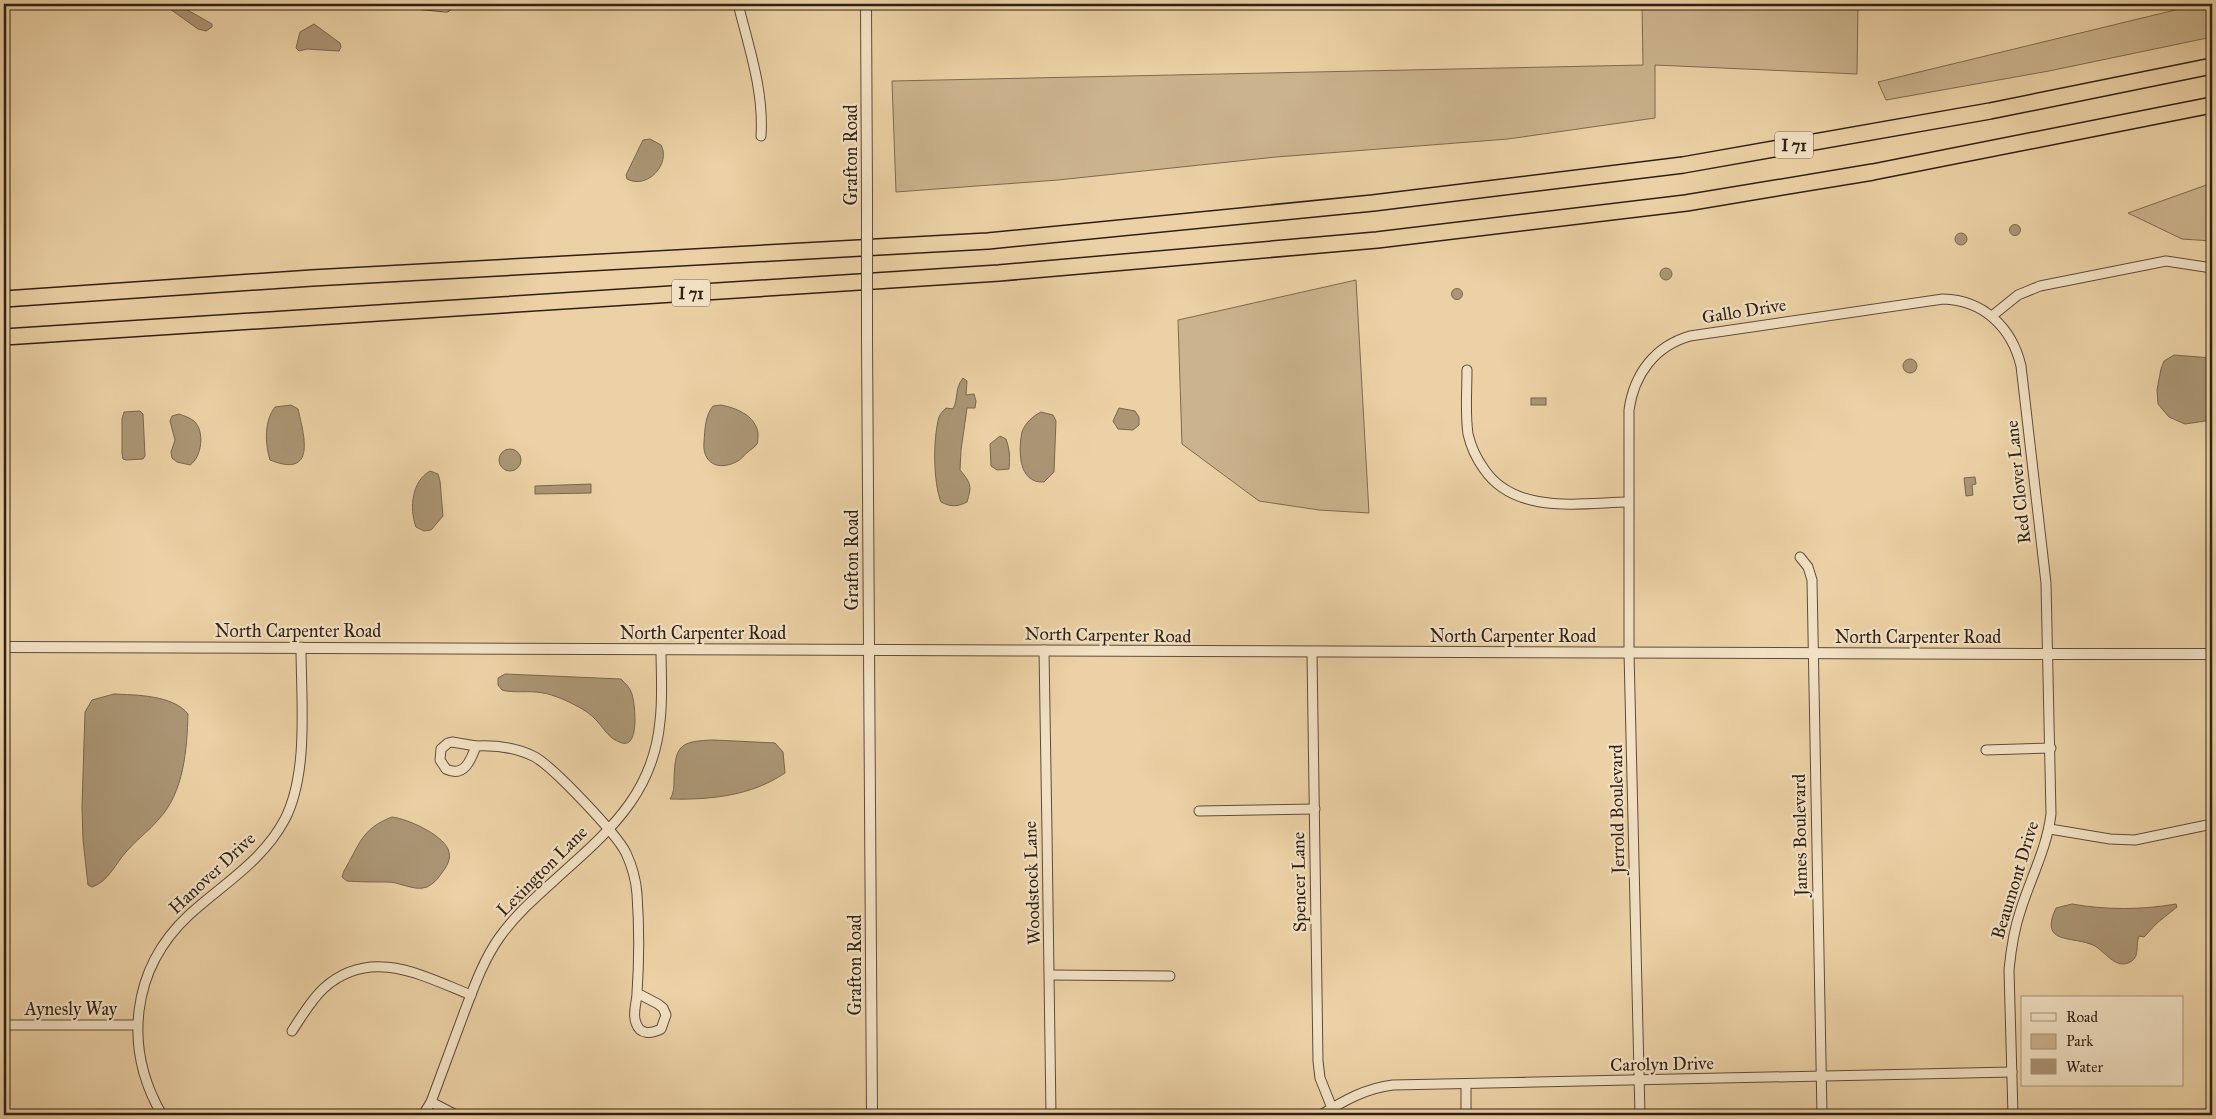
<svg xmlns="http://www.w3.org/2000/svg" width="2216" height="1119" viewBox="0 0 2216 1119" font-family="'IM FELL Great Primer',serif">
  <style>
    .green { fill: #cbb38d; stroke: #7d6a52 }
    .water { fill: #ab9574; stroke: #79664e }
    .lines { fill: none; stroke-linecap: round; stroke-linejoin: round }
    .minor-casing { stroke: #5e4c3a; stroke-width: 11 }
    .tertiary-casing { stroke: #5e4c3a; stroke-width: 12 }
    .motorway-casing { stroke: #2f2016; stroke-width: 18 }
    .minor { stroke: #f2e1c4; stroke-width: 9 }
    .tertiary { stroke: #f2e1c4; stroke-width: 10 }
    .motorway { stroke: #ebd1a5; stroke-width: 15 }
    .tertiary-bridge-casing { stroke: #5e4c3a; stroke-width: 12; stroke-linecap: butt }
    .tertiary-bridge { stroke: #f2e1c4; stroke-width: 10 }
    .labels { text-anchor: middle; dominant-baseline: central; stroke-width: 4.5; stroke-linejoin: round; paint-order: stroke }
    .shield { fill: #f2e1c4; stroke: #6a5a4a; stroke-width: 1 }
    .shield-label { font-size: 16px; font-weight: bold; fill: #2f2016 }
    .street-label { font-size: 18px; fill: #2f2016; stroke: #f2e1c4 }
  </style>
  <rect width="100%" height="100%" fill="#ebd1a5"/>
  <filter id="stains"><feTurbulence type="fractalNoise" baseFrequency=".004" numOctaves="4"/><feColorMatrix values="0 0 0 0 .2 0 0 0 0 .09 0 0 0 0 .02 0 0 0 .5 -.17"/></filter>
  <radialGradient id="worn" r=".72"><stop offset=".6" stop-color="#630" stop-opacity="0"/><stop offset="1" stop-color="#630" stop-opacity=".3"/></radialGradient>
  <!-- green -->
  <g class="green">
    <path d="M1642,4H1858L1857,74L1655,65V118L1508,139L1276,157L1058,180L896,192L892,81L1643,65Z"/>
    <path d="M2200,4H2212V37L2049,71L1886,100L1878,82Z"/>
    <path d="M2212,183V241L2182,239L2128,213Z"/>
    <path d="M1356,280L1369,513L1319,510L1259,501L1182,444L1178,320Z"/>
  </g>
  <!-- water -->
  <g class="water">
    <path d="M163,4H177L212,24V27L206,31L198,29Z"/>
    <path d="M314,24L340,43L341,47L339,51L307,49L299,51L296,48L300,32Z"/>
    <path d="M650,139L661,145C671,163 648,190 627,179L626,175L643,140Z"/>
    <circle cx="2015" cy="230" r="5.5"/>
    <circle cx="1961" cy="239" r="6"/>
    <circle cx="1666" cy="274" r="6"/>
    <circle cx="1457" cy="294" r="5.5"/>
    <path d="M2174,355L2212,358V420L2185,424L2169,417L2158,404L2157,390L2161,369L2164,361Z"/>
    <circle cx="1910" cy="366" r="7"/>
    <path d="M963,378L967,381L966,395L974,394L976,401L975,408H967L961,450L960,470C971,483 972,486 967,502C957,507 951,507 941,502C933,482 933,438 939,417C940,414 943,411 946,408L953,409C959,397 954,390 963,378Z"/>
    <rect x="1531" y="398" width="15" height="7"/>
    <path d="M291,405L298,409C304,435 317,479 270,460C265,444 264,421 275,407Z"/>
    <path d="M721,405C736,408 755,415 758,433C758,436 758,442 757,444C755,447 750,450 748,452C744,455 741,460 736,462C718,471 702,463 704,442C705,429 705,416 713,406Z"/>
    <path d="M1119,408L1135,411L1139,417V425L1133,430L1118,429L1113,421Z"/>
    <path d="M140,411L143,414L145,456L143,459L126,460L123,459L122,453V419L124,412Z"/>
    <path d="M1041,412L1053,415L1056,421L1054,472L1044,482C1041,482 1036,482 1033,480C1018,473 1019,446 1022,432C1025,423 1033,416 1041,412Z"/>
    <path d="M179,414C184,416 189,417 194,421C205,431 202,457 190,465L177,462L172,458L171,452L175,440L170,421L172,416Z"/>
    <path d="M1000,436L1006,439C1010,450 1010,458 1009,469L997,470L991,466L990,444Z"/>
    <circle cx="510" cy="460" r="11"/>
    <path d="M430,471L438,474L440,481L443,516L431,530L424,531L416,527C409,508 412,481 430,471Z"/>
    <path d="M1975,477L1976,484L1972,485L1973,495L1966,496L1964,478Z"/>
    <path d="M591,484V493L535,494V486Z"/>
    <path d="M505,674L621,679C626,684 630,688 632,694C635,704 640,748 622,743C609,739 605,730 597,721C591,714 583,709 575,705C563,699 550,693 536,692C524,691 513,693 502,690L498,685V678Z"/>
    <path d="M114,694C136,695 173,695 188,714C187,749 184,792 159,819C149,831 136,840 126,852C116,863 108,882 92,887L88,885L83,840L82,807L85,712L92,700Z"/>
    <path d="M714,740L775,743L783,752L785,773C751,796 710,800 670,799C674,793 674,786 674,779C675,745 680,741 714,740Z"/>
    <path d="M392,817C408,819 441,834 448,849C452,859 447,866 441,874C438,879 433,884 427,887C414,892 399,881 385,882C372,882 360,882 347,881L342,877L344,871C360,844 361,829 392,817Z"/>
    <path d="M2072,904C2106,910 2141,910 2176,904L2177,907L2157,923L2144,937L2139,936C2135,946 2141,958 2128,963C2115,968 2105,952 2095,946C2074,935 2038,946 2056,908Z"/>
  </g>
  <g class="lines">
    <!-- minor casing -->
    <g class="minor-casing">
      <g id="minor">
        <path d="M415,4L446,7"/>
        <path d="M738,4C749,48 764,91 761,136"/>
        <path d="M1992,316L2018,295L2040,286L2166,261L2212,268"/>
        <path d="M1467,370C1467,391 1465,413 1468,434C1471,447 1476,458 1484,469C1515,515 1580,503 1628,502"/>
        <path d="M1800,557L1808,567L1812,580L1822,1115"/>
        <path d="M1044,650C1046,805 1050,960 1051,1115"/>
        <path d="M1312,653L1318,1061L1320,1078L1332,1108"/>
        <path d="M452,742L476,746C471,760 464,778 446,769L440,760L441,749L448,743Z"/>
        <path d="M476,746C497,745 516,747 535,757C554,768 616,833 626,853C632,866 636,880 637,894C639,923 639,964 637,993C637,1002 632,1013 636,1023C640,1035 651,1034 661,1029L666,1015L663,1008L658,1004L637,993"/>
        <path d="M1986,750L2051,748"/>
        <path d="M1199,811L1315,809"/>
        <path d="M2050,829L2110,839L2135,840L2212,824"/>
        <path d="M1050,975L1170,976"/>
        <path d="M4,1025H137"/>
        <path d="M292,1031C302,1016 311,1000 324,988C371,946 423,976 471,995"/>
        <path d="M1466,1084V1115"/>
        <path d="M431,1102L456,1115"/>
        <path d="M162,1115C123,1048 131,969 189,915C223,884 263,861 285,819C309,772 301,699 301,647"/>
        <path d="M423,1115L431,1102C442,1072 453,1043 464,1013C474,987 483,961 499,938C519,910 544,890 568,868C616,825 654,788 660,721C663,698 661,673 661,649"/>
        <path d="M1321,1115C1343,1101 1366,1088 1393,1085L2012,1072"/>
        <path d="M1640,1115L1629,652V410C1634,374 1655,346 1690,336L1943,299C1984,300 2012,328 2021,366L2046,583L2051,814C2047,848 2031,877 2021,909C2014,929 2011,949 2009,970L2013,1115"/>
      </g>
    </g>
    <!-- tertiary casing -->
    <g class="tertiary-casing">
      <g id="tertiary">
        <path d="M866,4L867,195"/>
        <path d="M867,337L872,1115"/>
        <path d="M4,647C740,647 1476,655 2212,654"/>
      </g>
    </g>
    <!-- motorway casing -->
    <g class="motorway-casing">
      <g id="motorway">
        <path d="M4,299L312,278L988,241L1373,203L1683,165L1990,111L2212,66"/>
        <path d="M4,337L999,273L1377,240L1686,203L1873,172L2212,105"/>
      </g>
    </g>
    <!-- minor -->
    <use href="#minor" class="minor"/>
    <!-- tertiary -->
    <use href="#tertiary" class="tertiary"/>
    <!-- motorway -->
    <use href="#motorway" class="motorway"/>
    <!-- tertiary-bridge casing -->
    <g class="tertiary-bridge-casing">
      <path id="tertiary-bridge" d="M867,195V337"/>
    </g>
    <!-- tertiary-bridge -->
    <use href="#tertiary-bridge" class="tertiary-bridge"/>
  </g>
  <g class="labels">
    <!-- shield labels -->
    <g class="shield">
      <rect x="1775" y="131.5" width="38" height="27" rx="4"/>
      <rect x="672" y="279.5" width="38" height="27" rx="4"/>
    </g>
    <g class="shield-label">
      <text x="1794" y="145">I 71</text>
      <text x="691" y="293">I 71</text>
    </g>
    <!-- street labels -->
    <g class="street-label">
      <text transform="translate(851 155) rotate(-90)">Grafton Road</text>
      <text transform="translate(1744 311) rotate(-9)">Gallo Drive</text>
      <text transform="translate(2018 482) rotate(-96)">Red Clover Lane</text>
      <text transform="translate(852 560) rotate(-90)">Grafton Road</text>
      <text x="298" y="631">North Carpenter Road</text>
      <text x="703" y="633">North Carpenter Road</text>
      <text transform="translate(1108 635) rotate(1)">North Carpenter Road</text>
      <text x="1513" y="636">North Carpenter Road</text>
      <text x="1918" y="637">North Carpenter Road</text>
      <text transform="translate(1617 809) rotate(-91)">Jerrold Boulevard</text>
      <text transform="translate(1800 835) rotate(-91)">James Boulevard</text>
      <text transform="translate(542 871) rotate(-45)">Lexington Lane</text>
      <text transform="translate(212 873) rotate(-43)">Hanover Drive</text>
      <text transform="translate(2015 880) rotate(-73)">Beaumont Drive</text>
      <text transform="translate(1299 882) rotate(-91)">Spencer Lane</text>
      <text transform="translate(1032 883) rotate(-92)">Woodstock Lane</text>
      <text transform="translate(855 965) rotate(-90)">Grafton Road</text>
      <text x="71" y="1009">Aynesly Way</text>
      <text transform="translate(1662 1064) rotate(-1)">Carolyn Drive</text>
    </g>
  </g>
  <!-- margin -->
  <rect width="2216" height="1119" fill="none" stroke="#ebd1a5" stroke-width="20"/>
  <rect x="5" y="5" width="2206" height="1109" fill="none" stroke="#2f2016" stroke-width="2.5"/>
  <rect x="10" y="10" width="2196" height="1099" fill="none" stroke="#2f2016"/>
  <!-- legend -->
  <rect x="2021" y="996" width="162" height="90" fill="#f2e1c4" stroke="#a4947e"/>
  <rect x="2031" y="1013" width="25" height="8" fill="#f2e1c4" stroke="#a4947e"/>
  <text x="2066" y="1022" font-size="15" fill="#2f2016">Road</text>
  <rect x="2031" y="1034" width="25" height="15" fill="#cbb38d" stroke="#a4947e"/>
  <text x="2066" y="1046" font-size="15" fill="#2f2016">Park</text>
  <rect x="2031" y="1059" width="25" height="15" fill="#ab9574" stroke="#a4947e"/>
  <text x="2066" y="1072" font-size="15" fill="#2f2016">Water</text>
  <rect width="100%" height="100%" filter="url(#stains)"/>
  <rect width="100%" height="100%" fill="url(#worn)"/>
</svg>
